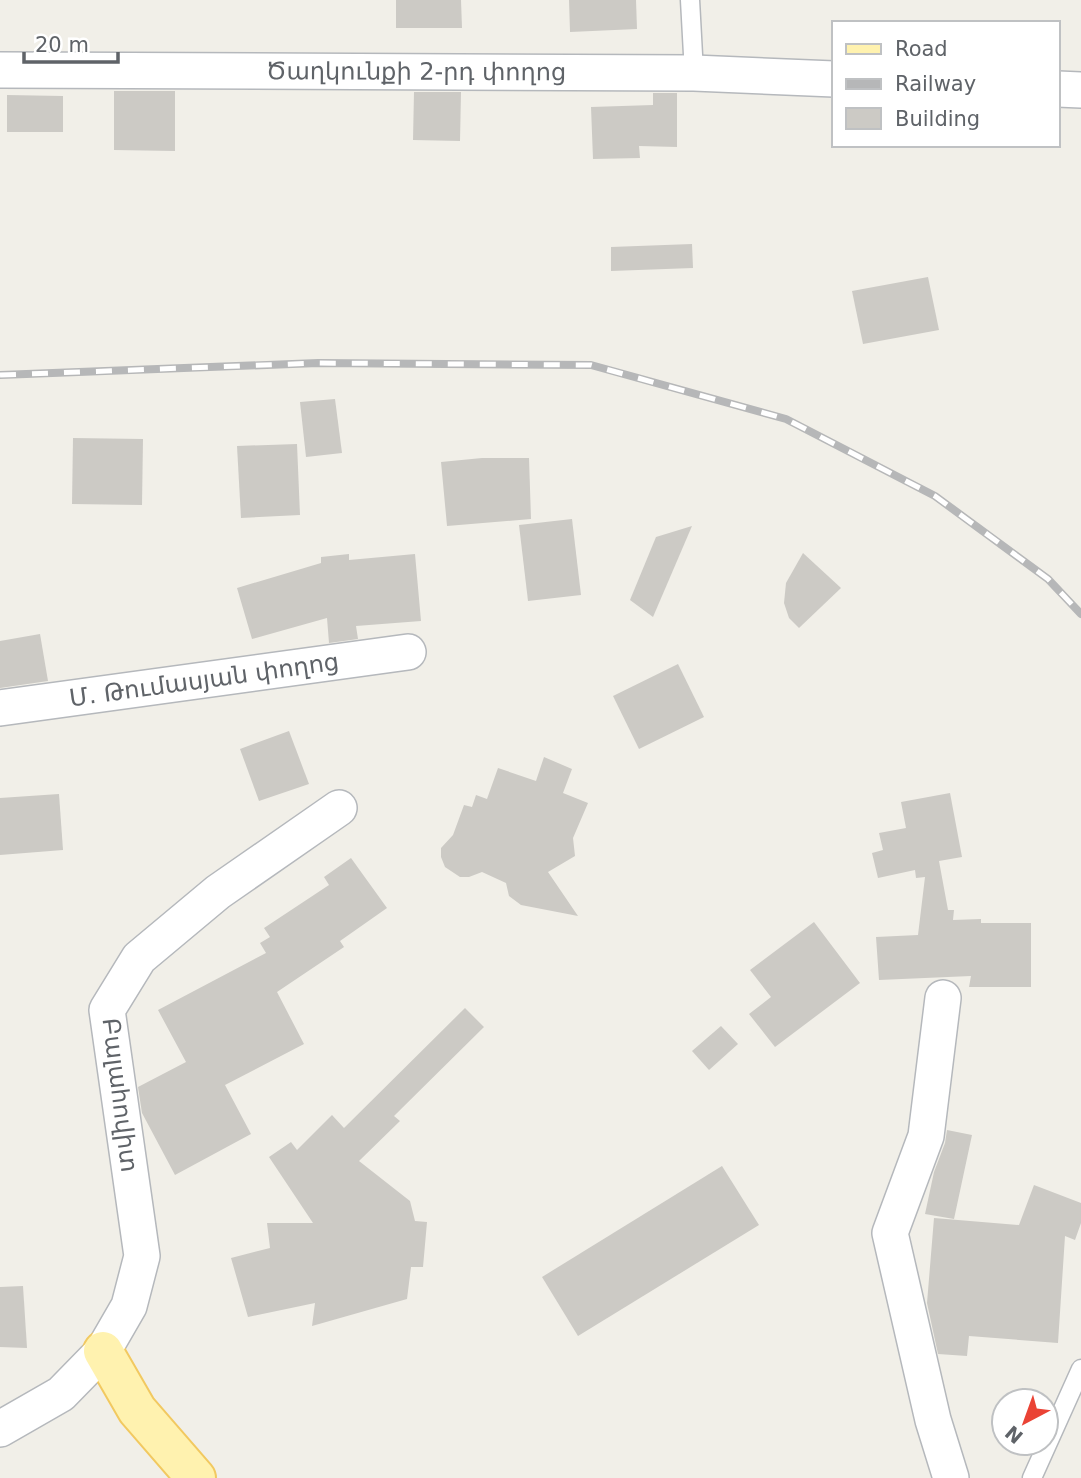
<svg xmlns="http://www.w3.org/2000/svg" width="1081" height="1478" viewBox="0 0 1081 1478" font-family="'DejaVu Sans','Noto Sans Armenian',sans-serif">
  <style>
    .building { fill: #cccac5 }
    .lines { fill: none; stroke-linecap: round; stroke-linejoin: round }
    .lane-casing { stroke: #b5b8bc; stroke-width: 21 }
    .street-casing { stroke: #b5b8bc; stroke-width: 38 }
    .primary-casing { stroke: #f2c960; stroke-width: 42 }
    .lane { stroke: #fff; stroke-width: 18 }
    .street { stroke: #fff; stroke-width: 35 }
    .primary { stroke: #fff2af; stroke-width: 38 }
    .rail-casing { stroke: #b6b7b8; stroke-width: 8 }
    .rail { stroke: #fff; stroke-width: 5; stroke-dasharray: 16; stroke-linecap: butt }
    .labels { text-anchor: middle; dominant-baseline: central; stroke-width: 5; stroke-linejoin: round; paint-order: stroke }
    .street-label { font-size: 24px; fill: #5f6368; stroke: #fff }
  </style>
  <rect width="100%" height="100%" fill="#f1efe8"/>
  <!-- building -->
  <g class="building">
    <path d="M396,0H461L462,28H396Z"/>
    <path d="M569,0H636L637,29L570,32Z"/>
    <path d="M114,91H175V151L114,150Z"/>
    <path d="M414,92H461L460,141L413,140Z"/>
    <path d="M653,93H677V147L639,146L640,158L593,159L591,107L653,105Z"/>
    <path d="M7,95L63,96V132H7Z"/>
    <path d="M692,244L693,268L611,271V247Z"/>
    <path d="M928,277L939,330L863,344L852,291Z"/>
    <path d="M335,399L342,453L306,457L300,402Z"/>
    <path d="M73,438L143,439L142,505L72,504Z"/>
    <path d="M297,444L300,515L241,518L237,446Z"/>
    <path d="M482,458H529L531,519L447,526L441,462Z"/>
    <path d="M572,519L581,595L528,601L519,525Z"/>
    <path d="M692,526L653,617L630,600L656,537Z"/>
    <path d="M803,553L841,588L799,628L789,618L784,603L786,583Z"/>
    <path d="M349,554V560L415,554L421,621L356,626L358,639L329,643L327,618L252,639L237,588L321,563V557Z"/>
    <path d="M40,634L48,681L0,688V641Z"/>
    <path d="M678,664L704,717L639,749L613,696Z"/>
    <path d="M289,731L309,784L259,801L240,749Z"/>
    <path d="M544,757L572,769L563,793L588,803L573,838L575,856L548,872L578,916L521,905L509,896L506,883L482,872L469,877H460L445,867L441,857V848L453,835L464,805L472,807L476,795L487,799L498,768L536,781Z"/>
    <path d="M950,793L962,857L939,861L948,910H954L953,920L981,919V923H1031V987H969L971,976L879,980L876,937L918,935L925,877L916,878L915,870L878,878L872,853L883,850L879,833L906,828L901,802Z"/>
    <path d="M59,794L63,850L0,855V798Z"/>
    <path d="M351,858L387,908L340,941L344,947L277,992L304,1044L225,1085L251,1134L175,1175L142,1113L138,1087L186,1062L158,1010L266,953L260,943L270,937L264,928L329,885L324,877Z"/>
    <path d="M814,922L860,983L775,1047L749,1014L771,997L750,970Z"/>
    <path d="M465,1008L484,1027L394,1116L400,1121L359,1161L410,1201L415,1221L427,1222L423,1267H411L407,1299L312,1326L315,1303L248,1317L231,1258L270,1248L267,1223H313L269,1157L291,1142L297,1150L332,1115L344,1128Z"/>
    <path d="M721,1026L738,1044L709,1070L692,1051Z"/>
    <path d="M947,1130L972,1135L954,1219L925,1214L934,1172L945,1143Z"/>
    <path d="M722,1166L759,1225L578,1336L542,1277Z"/>
    <path d="M1034,1185L1081,1203V1223L1075,1240L1065,1236L1058,1343L969,1336L967,1356L938,1354L927,1303L934,1218L1019,1225Z"/>
    <path d="M23,1286L27,1348L0,1347V1287Z"/>
  </g>
  <g class="lines">
    <!-- lane casing -->
    <g class="lane-casing">
      <g id="lane">
        <path d="M690,0L694,73"/>
        <path d="M1032,1478L1081,1369"/>
      </g>
    </g>
    <!-- street casing -->
    <g class="street-casing">
      <g id="street">
        <path id="s1" d="M0,70L694,73L834,79"/>
        <path d="M1058,89L1081,90"/>
        <path id="s2" d="M0,708L408,652"/>
        <path d="M943,998L926,1136L890,1233L933,1420L951,1478"/>
        <path d="M0,1429L61,1394L103,1351L129,1306L142,1256L107,1010L139,958L218,892L339,808"/>
      </g>
    </g>
    <!-- primary casing -->
    <g class="primary-casing">
      <path id="primary" d="M103,1351L137,1410L196,1478"/>
    </g>
    <!-- lane -->
    <use href="#lane" class="lane"/>
    <!-- street -->
    <use href="#street" class="street"/>
    <!-- primary -->
    <use href="#primary" class="primary"/>
    <!-- rail casing -->
    <g class="rail-casing">
      <path id="rail" d="M0,375L318,363L591,365L786,419L935,496L1048,579L1081,614"/>
    </g>
    <!-- rail -->
    <use href="#rail" class="rail"/>
  </g>
  <g class="labels">
    <!-- street labels -->
    <g class="street-label">
      <text stroke="none"><textPath href="#s1" startOffset="416">Ծաղկունքի 2-րդ փողոց</textPath></text>
      <text stroke="none"><textPath href="#s2" startOffset="206">Մ․ Թումասյան փողոց</textPath></text>
      <text transform="translate(120 1095) rotate(83)">Բալահովիտ</text>
    </g>
  </g>
  <!-- legend -->
  <rect x="832" y="21" width="228" height="126" fill="#ffffff" stroke="#bfc1c3" stroke-width="2"/>
  <rect x="846" y="44" width="35" height="10" fill="#fff2af" stroke="#bfc1c3" stroke-width="2"/>
  <text x="895" y="56" font-size="21" fill="#5f6368">Road</text>
  <rect x="846" y="79" width="35" height="10" fill="#b6b7b8" stroke="#bfc1c3" stroke-width="2"/>
  <text x="895" y="91" font-size="21" fill="#5f6368">Railway</text>
  <rect x="846" y="108" width="35" height="21" fill="#cccac5" stroke="#bfc1c3" stroke-width="2"/>
  <text x="895" y="126" font-size="21" fill="#5f6368">Building</text>
  <!-- north arrow -->
  <g transform="translate(1025 1422) rotate(221)"><circle r="33" fill="#ffffff" stroke="#bfc1c3" stroke-width="2"/>
  <path d="M0-5L12 26L0 18L-12 26Z" fill="#ea4335"/>
  <text y="-10" font-size="19" font-weight="bold" text-anchor="middle" fill="#5f6368">N</text>
  </g>
  <!-- scale -->
  <path d="M24 52v10h94v-10" fill="none" stroke="#5f6368" stroke-width="3.5"/>
  <text x="35" y="52" font-size="21" fill="#5f6368" stroke="#ffffff" stroke-width="5" paint-order="stroke">20 m</text>
</svg>
